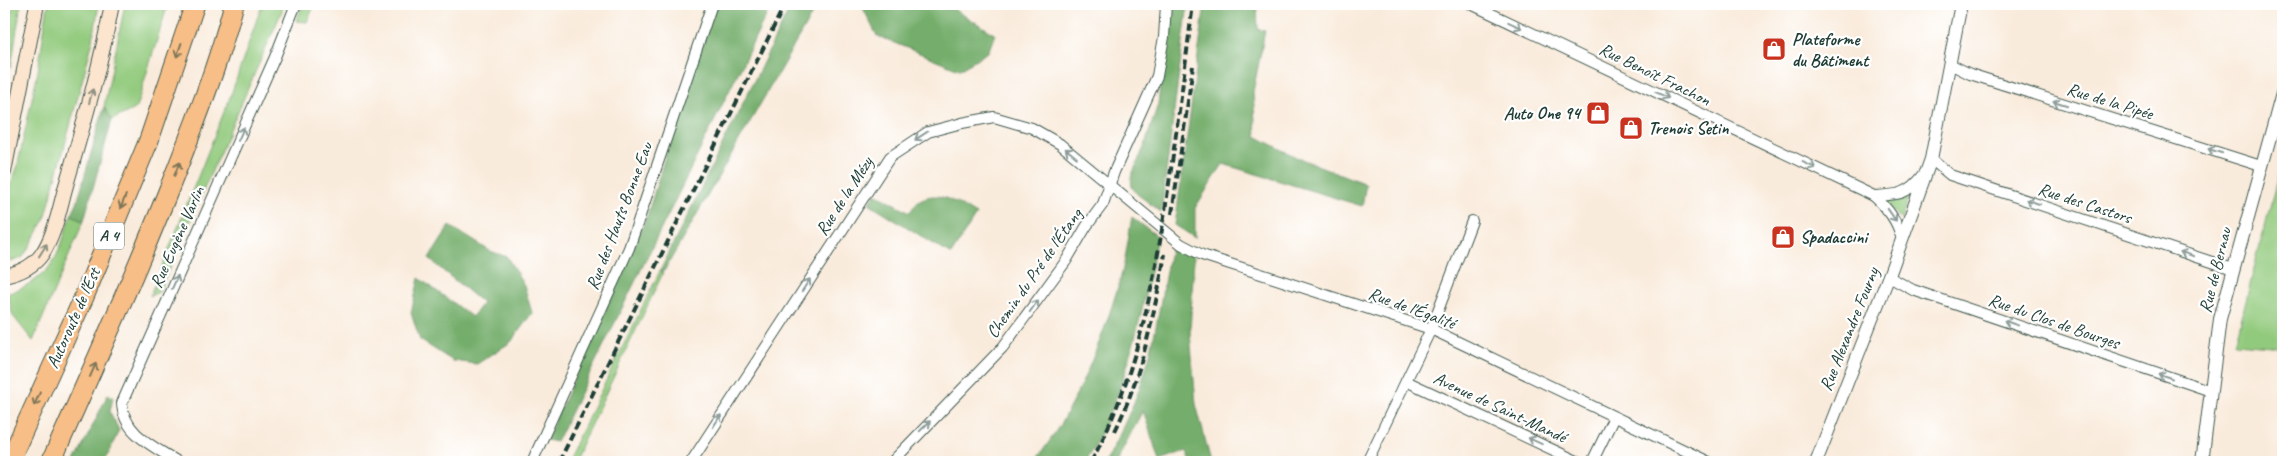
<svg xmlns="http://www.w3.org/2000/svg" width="2287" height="466" viewBox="0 0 2287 466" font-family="Caveat,sans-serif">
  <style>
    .green { fill: #92ca7d; stroke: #588458 }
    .forest { fill: #75ae6c; stroke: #4a7650 }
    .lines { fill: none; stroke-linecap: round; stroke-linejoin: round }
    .minor-casing { stroke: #40574d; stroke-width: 12 }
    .tertiary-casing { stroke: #40574d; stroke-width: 14 }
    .secondary-casing { stroke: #40574d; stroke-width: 16 }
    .motorway-casing { stroke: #40574d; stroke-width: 21 }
    .minor { stroke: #fff; stroke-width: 10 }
    .tertiary { stroke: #fff; stroke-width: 12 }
    .secondary { stroke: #fce5cf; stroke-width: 14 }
    .motorway { stroke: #f7be87; stroke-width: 19 }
    .rail { stroke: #1f3d34; stroke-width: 4; stroke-dasharray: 8 4; stroke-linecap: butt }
    .oneway { stroke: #8f9e9a }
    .oneway2 { stroke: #807759 }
    .oneway3 { stroke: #8e9182 }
    .labels { text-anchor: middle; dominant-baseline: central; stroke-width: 4.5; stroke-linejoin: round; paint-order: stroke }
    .shield { fill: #fff; stroke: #627771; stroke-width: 1 }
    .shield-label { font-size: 16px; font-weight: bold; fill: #1f3d34 }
    .poi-label { font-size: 18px; font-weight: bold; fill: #1f3d34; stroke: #fff; text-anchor: start }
    .street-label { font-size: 18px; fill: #1f3d34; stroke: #fff }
  </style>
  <rect width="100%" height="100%" fill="#fff"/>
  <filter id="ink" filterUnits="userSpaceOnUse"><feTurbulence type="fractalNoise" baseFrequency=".02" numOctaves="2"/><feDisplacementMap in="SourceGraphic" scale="10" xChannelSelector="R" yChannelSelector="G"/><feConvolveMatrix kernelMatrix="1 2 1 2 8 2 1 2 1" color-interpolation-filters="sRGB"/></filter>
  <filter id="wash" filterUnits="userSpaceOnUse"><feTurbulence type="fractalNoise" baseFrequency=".0096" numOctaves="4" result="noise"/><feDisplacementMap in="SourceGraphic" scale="20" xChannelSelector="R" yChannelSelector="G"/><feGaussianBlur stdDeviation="1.12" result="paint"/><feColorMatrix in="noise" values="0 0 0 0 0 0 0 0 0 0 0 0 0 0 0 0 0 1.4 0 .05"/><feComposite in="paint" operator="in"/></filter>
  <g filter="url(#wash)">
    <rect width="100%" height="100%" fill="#f9ebdb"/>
    <!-- green -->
    <g class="green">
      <path d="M13,4H21L11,67L4,73V56Z"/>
      <path d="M48,4H99L93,40L45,219L29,248L22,258L4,264V203L17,168L38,71Z"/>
      <path d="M125,4H168L136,108L112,120L104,107Z"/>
      <path d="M262,4H285L159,292L150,296L232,92Z"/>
      <path d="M303,4H315L307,22L296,21Z"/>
      <path d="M2283,156V347L2235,343Z"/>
      <path d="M1910,193L1901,220L1883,200H1891Z"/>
      <path d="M71,215L84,220L33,341L13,316L7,294C54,276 57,259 71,215Z"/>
      <path d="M661,269L663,273L573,462H566Z"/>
    </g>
    <!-- forest -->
    <g class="forest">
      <path d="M712,4H772L556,442L546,440L646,219Z"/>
      <path d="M792,4H818L663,273L661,269Z"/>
      <path d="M859,4H945L995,34L988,52L959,69L877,36L862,6Z"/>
      <path d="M1169,4H1188L1161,212L1137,194L1132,187L1131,177L1145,145L1158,104Z"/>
      <path d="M1205,4H1257L1258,29L1265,31L1253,92L1256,136L1296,157L1366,184L1362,206L1223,164L1195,208V238L1175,225Z"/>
      <path d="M104,107L112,120L84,220L71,215L77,203Z"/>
      <path d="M876,193L910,212C913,208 916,202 920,200C940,188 960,206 976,215L951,255L869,203Z"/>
      <path d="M1132,217L1157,236C1142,314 1127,393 1085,462H1034C1073,415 1103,339 1120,280C1126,260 1128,237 1132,217Z"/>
      <path d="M450,226L490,251L507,257L524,285L532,313L511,342L477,364L453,361L420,340L411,313L419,278L472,317L482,303L429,259Z"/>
      <path d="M1171,245L1194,257L1190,333L1196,404L1211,462H1190L1186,451L1159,460L1143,410L1116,462H1105C1117,439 1129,416 1138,392C1156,346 1161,293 1171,245Z"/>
      <path d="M108,394L113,397L110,412L119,430L105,462H75Z"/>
    </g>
  </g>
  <g filter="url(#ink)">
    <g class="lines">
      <!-- minor casing -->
      <g class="minor-casing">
        <g id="minor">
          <path d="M1471,4L1874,196C1897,195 1909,195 1924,174"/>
          <path d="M1950,64L1970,74L2261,166"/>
          <path d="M1931,159L1950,175L2233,269"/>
          <path d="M1874,196C1888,209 1897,220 1902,239"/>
          <path d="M1889,277L1913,290L2211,391"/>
          <path d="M1406,381L1579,462"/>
          <path d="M178,462C155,447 123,434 122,403L275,57L296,4"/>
          <path d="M532,462L629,248L712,4"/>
          <path d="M691,462L890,157L928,132L962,123L994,117L1032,128L1060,144L1181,244L1202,255L1431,329L1709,462"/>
          <path d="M892,462L1003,347L1066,261L1086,227L1103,204L1114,172L1157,76L1164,37L1166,4"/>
          <path d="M1367,462L1431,329L1472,221"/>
          <path d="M1592,462L1614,417"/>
        </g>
      </g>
      <!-- tertiary casing -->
      <g class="tertiary-casing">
        <g id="tertiary">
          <path d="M1816,462L1890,273L1931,159L1961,4"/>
          <path d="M2202,462L2220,319L2283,90"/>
        </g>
      </g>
      <!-- secondary casing -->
      <g class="secondary-casing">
        <g id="secondary">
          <path d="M4,172L37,4"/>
          <path d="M4,276C19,273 33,267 42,254C56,233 60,205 67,182C84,123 101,64 112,4"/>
        </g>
      </g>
      <!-- motorway casing -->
      <g class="motorway-casing">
        <g id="motorway">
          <path d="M9,462L84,297L149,140L195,4"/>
          <path d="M51,462C91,373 131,284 167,194C192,131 217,69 234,4"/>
        </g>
      </g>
      <!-- minor -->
      <use href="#minor" class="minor"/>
      <!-- tertiary -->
      <use href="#tertiary" class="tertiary"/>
      <!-- secondary -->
      <use href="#secondary" class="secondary"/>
      <!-- motorway -->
      <use href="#motorway" class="motorway"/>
      <!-- rail -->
      <g class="rail">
        <path d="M1172,214L1193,66"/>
        <path d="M1115,431C1142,375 1154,314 1165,254"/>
        <path d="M559,462L785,4"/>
        <path d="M1091,462C1140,372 1157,269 1171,169C1179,114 1186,59 1193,4"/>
      </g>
    </g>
    <!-- one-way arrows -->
    <defs><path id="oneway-shaft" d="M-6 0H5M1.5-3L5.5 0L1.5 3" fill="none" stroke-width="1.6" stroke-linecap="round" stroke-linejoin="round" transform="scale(1.25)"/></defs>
    <g class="oneway">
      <use href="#oneway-shaft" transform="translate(1515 25) rotate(25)"/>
      <use href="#oneway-shaft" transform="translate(1662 95) rotate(25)"/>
      <use href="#oneway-shaft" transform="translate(2060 103) rotate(-163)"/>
      <use href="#oneway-shaft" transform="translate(241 134) rotate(-66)"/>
      <use href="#oneway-shaft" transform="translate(921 136) rotate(147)"/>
      <use href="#oneway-shaft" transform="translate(2215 151) rotate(-163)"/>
      <use href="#oneway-shaft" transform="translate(1071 153) rotate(-141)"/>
      <use href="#oneway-shaft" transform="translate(1809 165) rotate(25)"/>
      <use href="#oneway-shaft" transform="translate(2033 202) rotate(-162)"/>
      <use href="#oneway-shaft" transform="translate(1892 215) rotate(55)"/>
      <use href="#oneway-shaft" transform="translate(2187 254) rotate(-162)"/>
      <use href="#oneway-shaft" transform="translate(175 282) rotate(-66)"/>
      <use href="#oneway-shaft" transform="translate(806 285) rotate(-57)"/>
      <use href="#oneway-shaft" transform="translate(1034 306) rotate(-55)"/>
      <use href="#oneway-shaft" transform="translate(2011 323) rotate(-161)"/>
      <use href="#oneway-shaft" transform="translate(2165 376) rotate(-161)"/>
      <use href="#oneway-shaft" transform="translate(717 421) rotate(-57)"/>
      <use href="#oneway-shaft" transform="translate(925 426) rotate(-45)"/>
      <use href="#oneway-shaft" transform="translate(1535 441) rotate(-155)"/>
    </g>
    <g class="oneway2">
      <use href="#oneway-shaft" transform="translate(179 50) rotate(109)"/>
      <use href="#oneway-shaft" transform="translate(177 169) rotate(-68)"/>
      <use href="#oneway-shaft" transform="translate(123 202) rotate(112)"/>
      <use href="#oneway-shaft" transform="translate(93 370) rotate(-66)"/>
      <use href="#oneway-shaft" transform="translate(37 399) rotate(114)"/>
    </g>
    <g class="oneway3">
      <use href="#oneway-shaft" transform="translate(91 96) rotate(-75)"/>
      <use href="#oneway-shaft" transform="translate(43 250) rotate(-58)"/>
    </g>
  </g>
  <!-- icons -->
  <defs>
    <g id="shop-square" transform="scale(1.25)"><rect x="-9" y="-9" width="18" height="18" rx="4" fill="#c8321e" stroke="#fff"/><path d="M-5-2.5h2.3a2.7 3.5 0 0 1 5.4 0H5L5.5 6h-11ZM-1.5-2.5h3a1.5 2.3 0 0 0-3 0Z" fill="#fff"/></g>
  </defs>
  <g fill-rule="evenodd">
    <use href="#shop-square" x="1774" y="49"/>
    <use href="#shop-square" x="1598" y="113"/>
    <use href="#shop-square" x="1631" y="128"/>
    <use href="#shop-square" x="1783" y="237"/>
  </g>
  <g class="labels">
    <!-- shield labels -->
    <rect class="shield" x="94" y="222.5" width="30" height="27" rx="4"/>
    <g class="shield-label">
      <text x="109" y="236">A 4</text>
    </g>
    <!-- poi labels -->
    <g class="poi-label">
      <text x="1792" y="39">Plateforme<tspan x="1792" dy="21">du Bâtiment</tspan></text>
      <text x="1580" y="113" text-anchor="end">Auto One 94</text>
      <text x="1648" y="128">Trenois Setin</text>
      <text x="1800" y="237">Spadaccini</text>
    </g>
    <!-- street labels -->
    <g class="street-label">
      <text transform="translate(1655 74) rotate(26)">Rue Benoît Frachon</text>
      <text transform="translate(2110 101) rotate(17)">Rue de la Pipée</text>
      <text transform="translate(844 196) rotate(-57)">Rue de la Mézy</text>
      <text transform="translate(2085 203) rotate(18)">Rue des Castors</text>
      <text transform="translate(619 216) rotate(-69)">Rue des Hauts Bonne Eau</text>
      <text transform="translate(177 237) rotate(-66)">Rue Eugène Varlin</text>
      <text transform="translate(2215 270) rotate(-76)">Rue de Bernau</text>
      <text transform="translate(1034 273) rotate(-55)">Chemin du Pré de l'Étang</text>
      <text transform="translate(1412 308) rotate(20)">Rue de l'Égalité</text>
      <text transform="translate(73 318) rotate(-66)">Autoroute de l’Est</text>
      <text transform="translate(2054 321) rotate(19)">Rue du Clos de Bourges</text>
      <text transform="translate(1849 329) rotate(-68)">Rue Alexandre Fourny</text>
      <text transform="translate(1500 407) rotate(25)">Avenue de Saint-Mandé</text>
    </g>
  </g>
  <!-- margin -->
  <rect width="2287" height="466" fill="none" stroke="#fff" stroke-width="20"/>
</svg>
